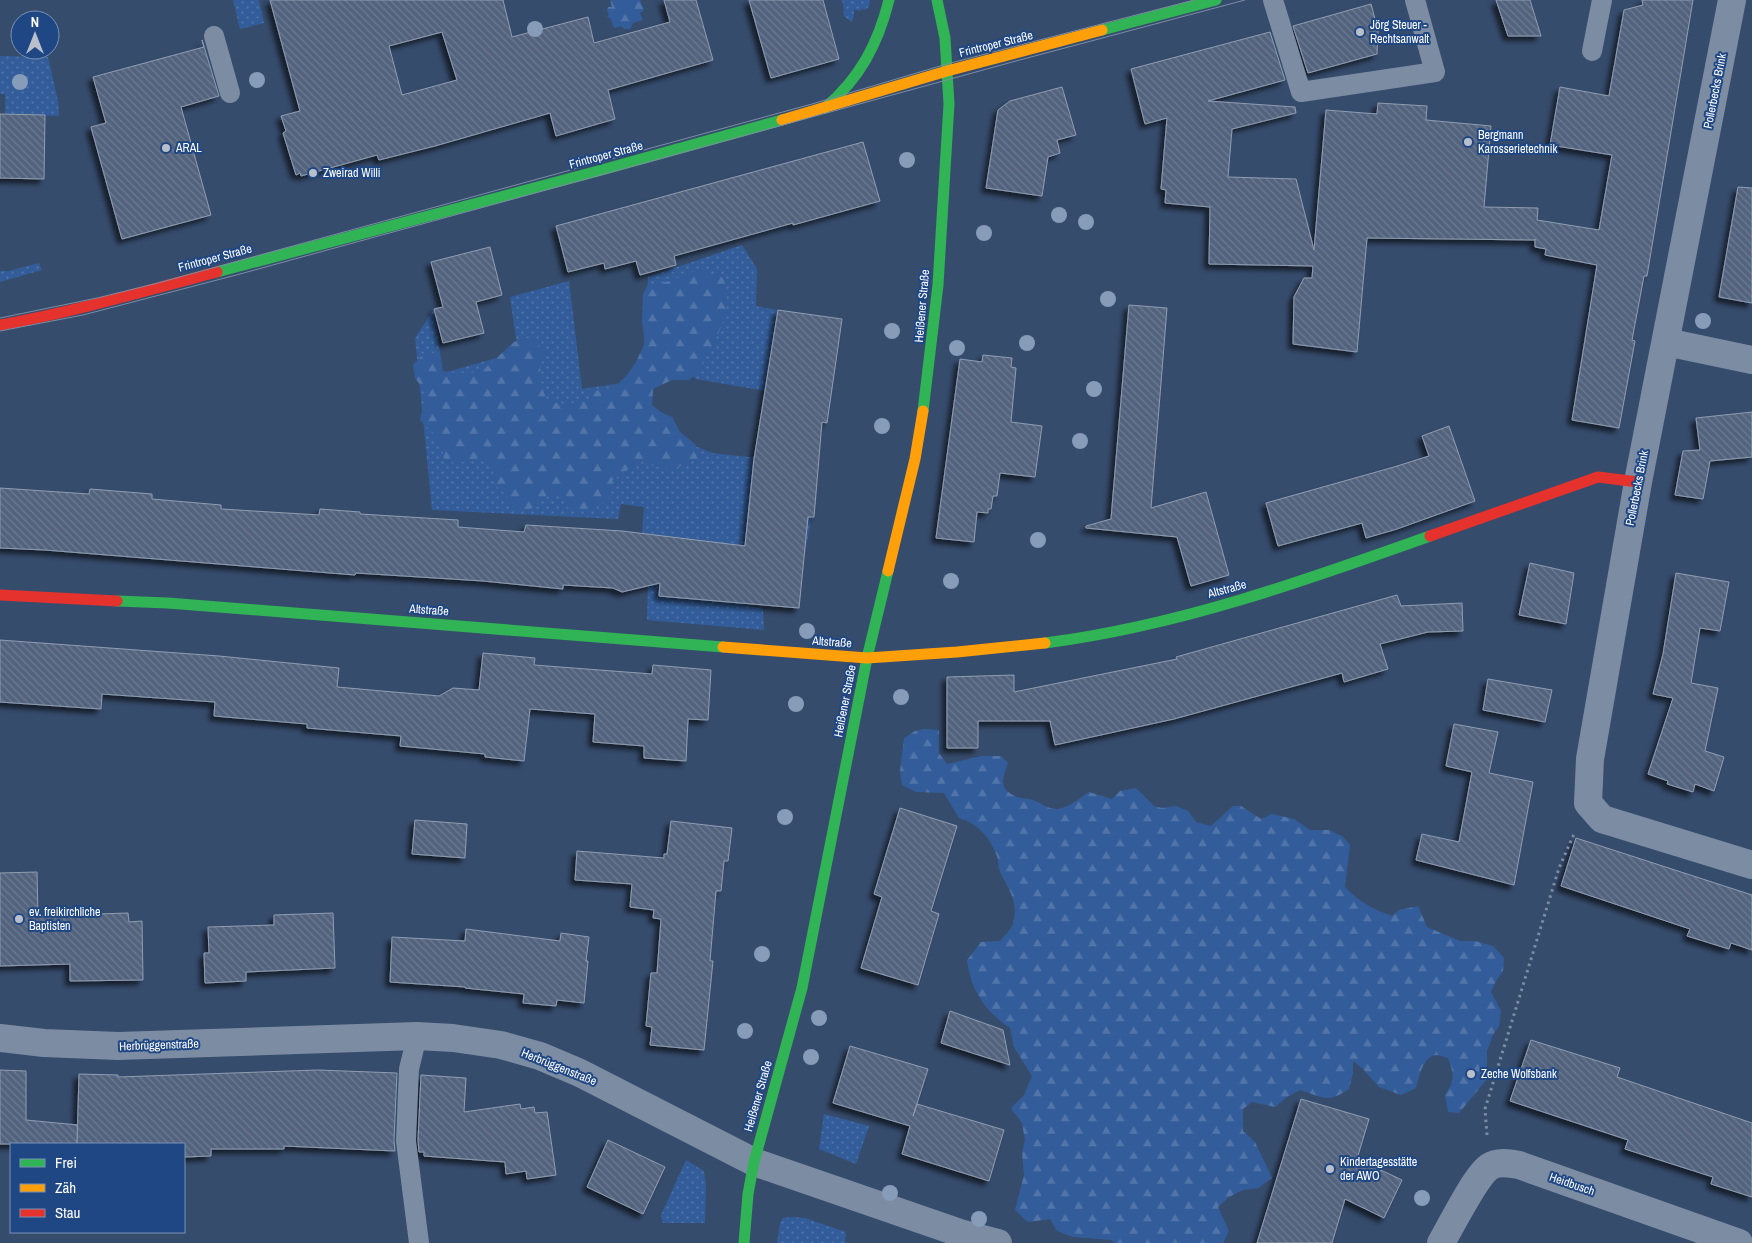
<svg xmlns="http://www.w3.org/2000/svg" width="1752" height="1243" viewBox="0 0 1752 1243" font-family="'Archivo Narrow',sans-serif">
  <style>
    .grass { fill: url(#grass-dots) }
    .forest { fill: url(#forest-firs) }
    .building { fill: url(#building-back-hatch); stroke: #909db1; fill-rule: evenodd; filter: url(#shadow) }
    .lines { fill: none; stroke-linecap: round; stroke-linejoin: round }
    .path { stroke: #7c8ca3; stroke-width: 3; stroke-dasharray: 2.5 4; stroke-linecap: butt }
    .lane { stroke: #7c8ca3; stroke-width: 20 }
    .street { stroke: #7c8ca3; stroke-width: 28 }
    .fast { stroke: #30b455; stroke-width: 11 }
    .slow { stroke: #ff9f0a; stroke-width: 11 }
    .jam { stroke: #e5322d; stroke-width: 11 }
    .tram { stroke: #7d8da3; stroke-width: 1 }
    .tree { fill: #879cb9 }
    .poi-dot { fill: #b9c0cc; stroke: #1f4784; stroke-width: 2 }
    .labels { text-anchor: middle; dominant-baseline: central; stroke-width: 4; stroke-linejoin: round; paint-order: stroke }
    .poi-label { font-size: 12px; fill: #fff; stroke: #1f4784; text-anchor: start }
    .street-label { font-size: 12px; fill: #fff; stroke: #1f4784 }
  </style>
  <defs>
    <pattern id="grass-dots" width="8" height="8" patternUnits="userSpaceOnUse" patternTransform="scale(1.25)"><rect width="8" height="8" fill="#335d9a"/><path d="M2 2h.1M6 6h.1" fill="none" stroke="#5275a9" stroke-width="1.8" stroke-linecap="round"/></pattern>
    <pattern id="forest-firs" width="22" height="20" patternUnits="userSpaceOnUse" patternTransform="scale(1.25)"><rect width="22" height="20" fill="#335d9a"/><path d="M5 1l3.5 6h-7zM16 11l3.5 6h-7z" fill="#5275a9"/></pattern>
    <pattern id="building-back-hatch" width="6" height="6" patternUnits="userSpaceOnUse" patternTransform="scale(1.25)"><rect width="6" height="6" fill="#52637e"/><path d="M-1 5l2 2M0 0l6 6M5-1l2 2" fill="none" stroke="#6c7a91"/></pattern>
    <filter id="shadow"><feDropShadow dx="-4.5" dy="4.5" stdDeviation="2.5" flood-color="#0009"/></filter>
  </defs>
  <rect width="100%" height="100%" fill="#364c6d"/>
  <!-- grass -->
  <g class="grass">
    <path d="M233,0H259L264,23L240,29Z"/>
    <path d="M841,0H870L869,6L866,10L863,9L858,11L854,9V16L852,22L844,16L843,3Z"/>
    <path d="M0,56L48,57L58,101L59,116L5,114V94H0Z"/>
    <path d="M742,245L757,269L756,306L777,310L765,391L696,379L690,374L652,377L647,409L678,439L712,453L819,465L755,461L812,514L805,553L745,546L739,603L763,609L764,630L647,620L649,550L707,600L642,536L644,507L621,504L618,519L432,510L415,338L434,309L443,373L518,352L510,297L569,281L582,389L642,380L648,277Z"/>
    <path d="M39,263L42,270L0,282V271H9Z"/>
    <path d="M824,1114L869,1126L856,1164L819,1149Z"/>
    <path d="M686,1160L704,1171L706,1185L705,1223H663L661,1215Z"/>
    <path d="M793,1217L805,1218L846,1232L845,1243H777L780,1223L783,1218Z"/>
  </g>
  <!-- forest -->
  <g class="forest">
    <path d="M610,0H640L644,10L640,13L643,20L633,23L630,29H624L621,26L615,28L613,26L611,19L607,17L609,14L607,11L608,7H612Z"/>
    <path d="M698,270L724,278L727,291L726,314L713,347L704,356L701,369L689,380H672L653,389L652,405L661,412L672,417L680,432L695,444L700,457C674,470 668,474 641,460L612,481C612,484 612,490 611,493C606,507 578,518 566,506C564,503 563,498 561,495L548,493L537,507L516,512L503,492L496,486L490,460L481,458L458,463L444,461C444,443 433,432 420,420L426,393L415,378L413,365L427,350L439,356L442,371L455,373L481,372L514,342L531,337L545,351C539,371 538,378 546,398L559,404L587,402L591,391L613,389L627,375L636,362L645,343L642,321L643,294L647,286L669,281Z"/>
    <path d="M925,729L939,730V753L947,764L982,756H1001L1008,763C1002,779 998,789 1017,797C1022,799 1028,798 1033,800C1041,803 1049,810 1058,809C1070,807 1080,798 1089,792L1112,799L1120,791L1136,788L1154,806L1162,808L1176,806L1188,811L1196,822L1211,826L1233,806H1241L1261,819L1272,814L1294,819L1310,830H1329L1343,837L1350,845L1345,887C1359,902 1373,909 1392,916L1399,910L1418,906L1427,927L1460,941H1475L1493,946L1504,958L1503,971L1496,981L1491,992L1501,1011L1499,1026L1493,1035L1487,1051V1079L1459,1113L1448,1112L1445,1095C1455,1081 1454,1073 1448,1058C1444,1057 1439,1055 1436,1055C1422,1057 1419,1078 1416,1088L1401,1095L1379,1087L1362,1068L1353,1061V1073L1349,1089C1327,1104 1323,1097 1300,1090L1287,1097L1275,1107L1252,1102L1243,1109V1131L1255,1142L1272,1178L1258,1188L1243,1190L1229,1197L1218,1207L1229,1231L1223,1243H1115L1111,1240L1073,1237L1057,1231L1050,1219L1028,1222L1015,1210L1024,1175L1022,1153L1025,1140L1022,1123L1011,1108L1024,1095L1032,1076L1014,1047L1010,1028C985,1011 971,991 967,960L981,942L1000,941C1004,936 1012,929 1013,923C1019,903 1009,889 1000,872C998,867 999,859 996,854C989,836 977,823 959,818L944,793L916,792L902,785L900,771L904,738L915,731Z"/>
  </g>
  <!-- building -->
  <g class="building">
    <path d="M270,0H503L512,37L588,17L594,43L670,22L664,0H696L713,60L608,90L615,119L556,136L550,113L435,146L379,160L377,155L301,176L300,173L296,175L283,133L286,131L281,116L300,111ZM442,32L457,80L402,95L389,46Z"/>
    <path d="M749,0H823L839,59L771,78Z"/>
    <path d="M1496,0H1530L1541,36H1508Z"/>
    <path d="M1642,0H1693L1647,276H1644L1632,340L1635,341L1619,428L1572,420L1597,265L1545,255L1546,249L1535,247V239V240L1367,238L1357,352L1293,344L1294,297L1304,278H1312L1313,266L1209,264L1210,207L1165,203L1166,190L1161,189L1167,118L1145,124L1131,69L1270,32L1285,80L1208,101L1295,107L1296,113L1232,129L1228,177L1296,179L1314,250L1326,110L1377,114L1378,103L1427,106L1426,120L1491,126L1484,207L1538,208L1537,220L1599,230L1612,155L1550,145L1560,87L1609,96L1624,10L1643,5Z"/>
    <path d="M1371,4L1378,30L1377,54L1308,73L1293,26Z"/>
    <path d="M202,40L219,96L181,107L211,215L122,239L91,127L106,123L93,77L204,47Z"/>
    <path d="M1062,87L1076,135L1057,140L1060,153L1048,157L1042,196L986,188L998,110L1010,101Z"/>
    <path d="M0,114L45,115L44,179L0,178Z"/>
    <path d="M863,142L880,201L793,225V223L674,256L676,265L640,275L636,261L605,269L604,263L568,272L556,226Z"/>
    <path d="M1738,187L1752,188V303L1719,297Z"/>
    <path d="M490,247L502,295L476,302L484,333L443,343L434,309L443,307L431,262Z"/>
    <path d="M1129,305L1167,308L1151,508L1206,492L1229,575L1191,586L1177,537L1086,528V526L1111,519Z"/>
    <path d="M778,310L842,319L827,423L822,422L814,517H808L799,608L659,596L660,583L622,592L613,588L563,585V589L483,581L356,573L355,575L45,550L0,548V488L89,494L90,489L152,494V499L221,505V509L319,515L320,509L360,512V514L458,520V527L524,532L526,525L622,531L745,546L754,459Z"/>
    <path d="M983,355L1012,358L1011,367L1016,368L1011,422L1042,426L1035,477L1000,473L997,496H993L991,509H988V513L977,512L974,542L936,538L960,359L982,362Z"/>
    <path d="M1752,412V457L1710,461L1703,499L1675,495L1683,451L1700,450L1696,418Z"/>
    <path d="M1449,426L1475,501L1397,529L1366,538L1362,523L1278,546L1266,503L1394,467L1429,456L1422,436Z"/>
    <path d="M1530,563L1574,573L1566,624L1519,615Z"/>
    <path d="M1676,573L1729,582L1720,631L1700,628L1691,683L1718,688L1705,751L1724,757L1714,791L1695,784L1693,792L1667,784L1668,781L1648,774L1673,698L1653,694L1663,654Z"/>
    <path d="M1397,595L1401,606L1462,603L1463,631L1428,632L1380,644L1388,669L1344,682L1342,673L1174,719L1055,745L1050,721H978V748H947V677L1014,675V692L1177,659L1176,657Z"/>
    <path d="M0,640L219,656L339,668L337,687L439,696L453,688L479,690L483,653L535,658L534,665L652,674L653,665L711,670L708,720L688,719L686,761L644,758V746L593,742L595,714L530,709L524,761L485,757V754L400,746L401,736L307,728V724L214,716L215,702L102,694L101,709L0,702Z"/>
    <path d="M1488,679L1552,690L1545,722L1483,710Z"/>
    <path d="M1454,724L1498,732L1489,773L1533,782L1514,885L1416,860L1422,834L1459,842L1472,772L1446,766Z"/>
    <path d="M900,808L957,826L931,911L939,914L918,985L861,968L882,897L874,894Z"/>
    <path d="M415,820L467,824L465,858L412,854Z"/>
    <path d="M671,821L732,828L728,861H724L721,891H716L710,961H713L704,1050L650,1045L652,1027L646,1026L651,973H657L661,919L653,918L654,910L630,907L632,884L575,880L577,851L664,858V854H667Z"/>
    <path d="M1576,838L1752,895V950L1731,943L1729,949L1687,936L1690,929L1561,886Z"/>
    <path d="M37,872L38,916L128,913L129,922L142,921L143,980L70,981V964L0,966V873Z"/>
    <path d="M333,913L335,968L246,972V981L205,983L204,953H209L208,927L274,925V915Z"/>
    <path d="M466,929L560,941L561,933L589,937L586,961H588L584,1003L557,1000L556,1006L523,1003L524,994L465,988V987L390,982L392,937L465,941Z"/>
    <path d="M950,1011L1003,1030L1010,1065L941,1043Z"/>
    <path d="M1531,1040L1620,1068L1617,1077L1752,1123V1197L1711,1184L1713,1177L1625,1149L1628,1140L1510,1101Z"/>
    <path d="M850,1046L928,1069L913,1116L917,1104L1004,1130L989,1181L902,1154L910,1126L833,1103Z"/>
    <path d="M0,1070L26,1071V1120L78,1125L77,1144H0Z"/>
    <path d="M318,1070L397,1073L394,1140L395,1151L284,1146V1149H211V1156L184,1157V1144H77L79,1074L118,1075V1077Z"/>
    <path d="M421,1075L466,1078L464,1112L520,1104L521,1109L534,1107L535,1113L547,1112L556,1175L527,1179L526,1171L506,1174L505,1162L424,1156V1152H419L418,1140Z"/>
    <path d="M1301,1099L1369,1119L1357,1159L1402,1180L1384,1218L1345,1199L1332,1243H1257Z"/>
    <path d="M608,1140L665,1167L643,1214L587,1187Z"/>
  </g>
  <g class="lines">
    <!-- path -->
    <path class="path" d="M1487,1135L1485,1109L1559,868L1574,834"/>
    <!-- lane -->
    <g class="lane">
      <path d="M1273,0L1301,92L1435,72L1415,0"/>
      <path d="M214,36L230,93"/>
      <path d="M1592,51L1602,0"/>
      <path d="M417,1036L409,1069L406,1141L419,1243"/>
    </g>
    <!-- street -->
    <g class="street">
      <path d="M1732,0L1638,482L1590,759L1588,803L1602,819L1752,865"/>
      <path d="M1666,342L1752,360"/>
      <path d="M0,1038L44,1043L118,1046L417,1036L453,1038L501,1045L540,1056L580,1073L754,1162L960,1233L998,1243"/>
      <path d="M1441,1243C1451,1226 1475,1177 1489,1167C1498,1161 1509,1163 1519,1165L1739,1243"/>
    </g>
    <!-- fast -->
    <g class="fast">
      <path d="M1102,30L1216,0"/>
      <path d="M825,108C860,78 878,44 889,0"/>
      <path d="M217,272L598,171L782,120"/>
      <path d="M923,411L938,285L949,104L945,38L937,0"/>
      <path d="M117,601L168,603L723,647"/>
      <path d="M1045,643C1178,626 1304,581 1430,536"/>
      <path d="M744,1243L748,1194L754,1162L802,988L867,658L888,571"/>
    </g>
    <!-- slow -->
    <g class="slow">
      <path d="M782,120L947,71L1102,30"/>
      <path d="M888,571L915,459L923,411"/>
      <path d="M723,647L867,658L957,652L1045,643"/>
    </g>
    <!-- jam -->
    <g class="jam">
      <path d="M0,325C73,312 145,291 217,272"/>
      <path d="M1430,536L1598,477L1638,482"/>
      <path d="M0,595L117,601"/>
    </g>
    <!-- tram -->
    <g class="tram">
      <path d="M0,318L97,298L154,284L812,104L947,64L1194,0"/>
      <path d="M0,331L83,315L240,274L1016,61L1245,0"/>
    </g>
  </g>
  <!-- trees -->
  <g class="tree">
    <circle cx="535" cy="29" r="8"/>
    <circle cx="257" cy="80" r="8"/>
    <circle cx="20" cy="82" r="8"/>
    <circle cx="907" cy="160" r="8"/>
    <circle cx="1059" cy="215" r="8"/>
    <circle cx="1086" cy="222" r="8"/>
    <circle cx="984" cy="233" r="8"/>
    <circle cx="1108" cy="299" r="8"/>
    <circle cx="1703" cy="321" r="8"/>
    <circle cx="892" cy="331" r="8"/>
    <circle cx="1027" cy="343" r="8"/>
    <circle cx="957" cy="348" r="8"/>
    <circle cx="1094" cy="389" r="8"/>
    <circle cx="882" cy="426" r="8"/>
    <circle cx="1080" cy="441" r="8"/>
    <circle cx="1038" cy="540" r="8"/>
    <circle cx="951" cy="581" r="8"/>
    <circle cx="807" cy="631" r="8"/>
    <circle cx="901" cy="697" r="8"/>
    <circle cx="796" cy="704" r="8"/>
    <circle cx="785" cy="817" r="8"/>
    <circle cx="762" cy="954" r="8"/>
    <circle cx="819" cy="1018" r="8"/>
    <circle cx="745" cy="1031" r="8"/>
    <circle cx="811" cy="1057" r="8"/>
    <circle cx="890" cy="1193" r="8"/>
    <circle cx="1422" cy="1198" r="8"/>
    <circle cx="979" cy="1219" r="8"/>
  </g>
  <!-- markers -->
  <g class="poi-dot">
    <circle cx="1360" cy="32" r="5"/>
    <circle cx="1468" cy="142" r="5"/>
    <circle cx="166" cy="148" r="5"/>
    <circle cx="313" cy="173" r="5"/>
    <circle cx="19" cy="919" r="5"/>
    <circle cx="1471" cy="1074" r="5"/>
    <circle cx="1330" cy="1169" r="5"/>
  </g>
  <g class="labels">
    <!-- poi labels -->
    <g class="poi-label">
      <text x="1370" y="25">Jörg Steuer -<tspan x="1370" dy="14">Rechtsanwalt</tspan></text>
      <text x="1478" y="135">Bergmann<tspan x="1478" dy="14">Karosserietechnik</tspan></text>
      <text x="176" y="148">ARAL</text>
      <text x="323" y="173">Zweirad Willi</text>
      <text x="29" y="912">ev. freikirchliche<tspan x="29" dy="14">Baptisten</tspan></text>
      <text x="1481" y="1074">Zeche Wolfsbank</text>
      <text x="1340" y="1162">Kindertagesstätte<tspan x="1340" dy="14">der AWO</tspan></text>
    </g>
    <!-- street labels -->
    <g class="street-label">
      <text transform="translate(996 44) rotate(-14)">Frintroper Straße</text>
      <text transform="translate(1715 91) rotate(-79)">Pollerbecks Brink</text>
      <text transform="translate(606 155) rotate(-15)">Frintroper Straße</text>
      <text transform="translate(215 258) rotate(-15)">Frintroper Straße</text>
      <text transform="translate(922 306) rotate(-85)">Heißener Straße</text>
      <text transform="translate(1637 488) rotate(-79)">Pollerbecks Brink</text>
      <text transform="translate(1227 589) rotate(-15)">Altstraße</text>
      <text transform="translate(429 610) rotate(4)">Altstraße</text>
      <text transform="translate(832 642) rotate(4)">Altstraße</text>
      <text transform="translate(845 701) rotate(-79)">Heißener Straße</text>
      <text transform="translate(159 1045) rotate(-2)">Herbrüggenstraße</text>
      <text transform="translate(559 1067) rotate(22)">Herbrüggenstraße</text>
      <text transform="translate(758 1096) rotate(-74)">Heißener Straße</text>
      <text transform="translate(1572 1184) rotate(19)">Heidbusch</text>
    </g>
  </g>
  <!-- legend -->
  <rect x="10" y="1143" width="175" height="90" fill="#1f4784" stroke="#7991b5"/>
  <rect x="20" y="1159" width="25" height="8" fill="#30b455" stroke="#7991b5"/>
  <text x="55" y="1168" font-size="15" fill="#ffffff">Frei</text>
  <rect x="20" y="1184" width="25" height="8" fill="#ff9f0a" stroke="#7991b5"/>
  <text x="55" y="1193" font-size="15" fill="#ffffff">Zäh</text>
  <rect x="20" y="1209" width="25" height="8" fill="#e5322d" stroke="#7991b5"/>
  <text x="55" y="1218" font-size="15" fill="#ffffff">Stau</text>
  <!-- north arrow -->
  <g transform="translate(35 35)"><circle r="24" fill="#1f4784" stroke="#7991b5"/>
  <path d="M0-4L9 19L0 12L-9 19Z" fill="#b9c0cc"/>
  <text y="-8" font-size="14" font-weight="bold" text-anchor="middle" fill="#ffffff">N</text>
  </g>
</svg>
